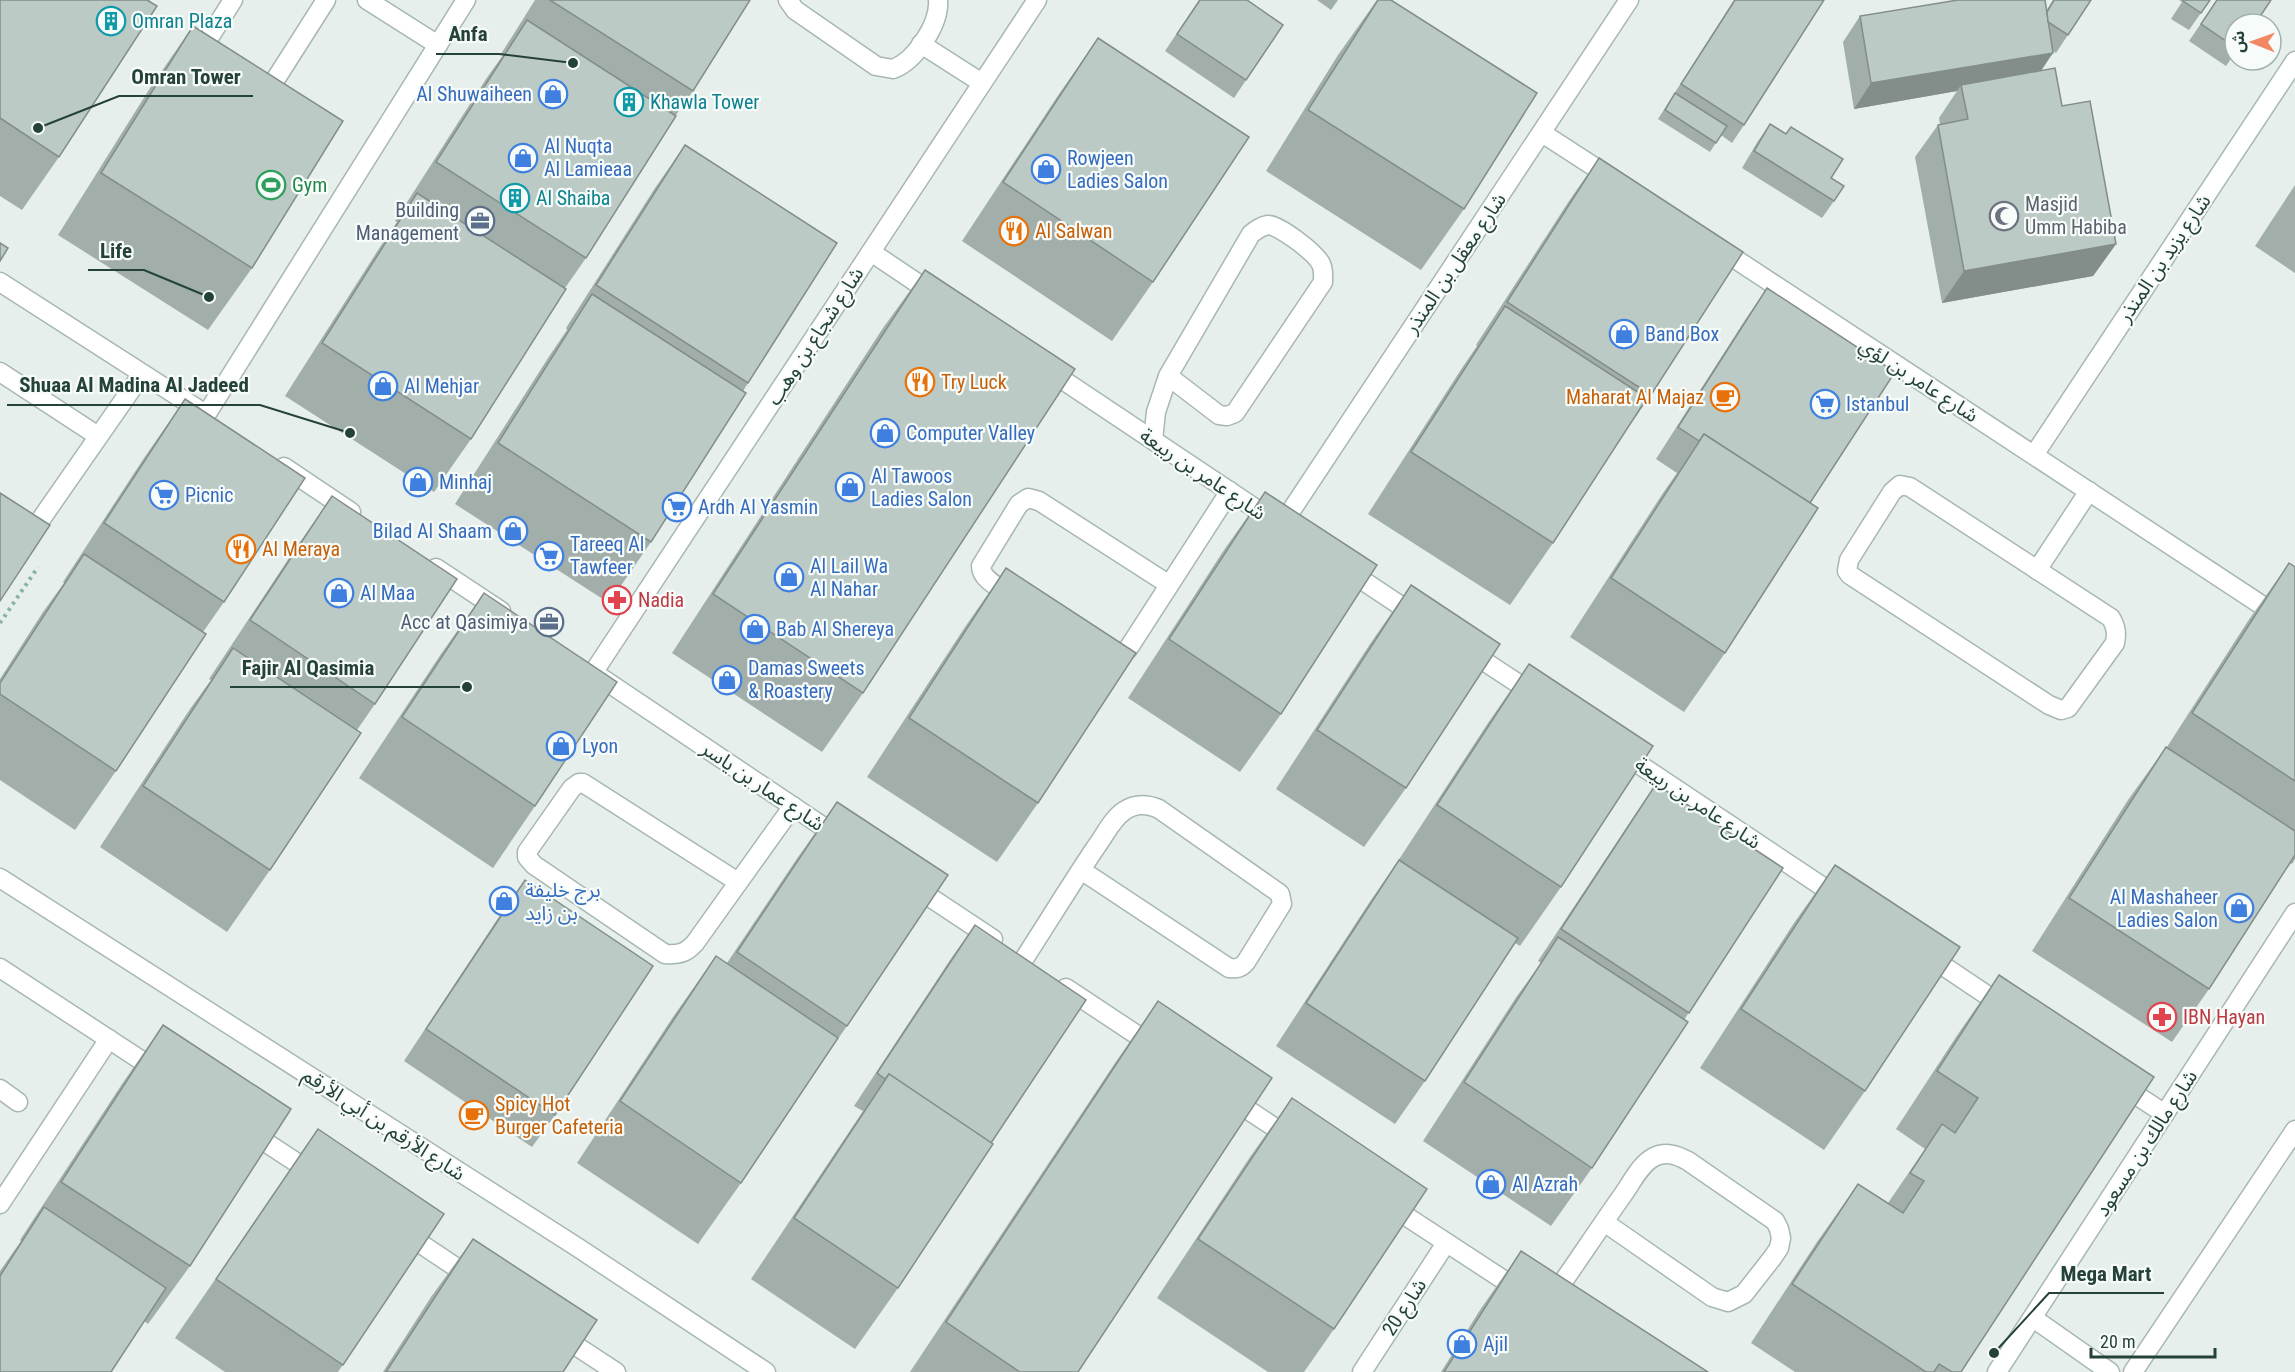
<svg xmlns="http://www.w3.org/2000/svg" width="2295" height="1372" viewBox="0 0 2295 1372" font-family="'Roboto Condensed','Noto Sans Arabic',sans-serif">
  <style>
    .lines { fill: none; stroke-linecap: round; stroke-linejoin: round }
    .minor-casing { stroke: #a8b7b2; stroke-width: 21 }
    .path { stroke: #87b2a5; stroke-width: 4; stroke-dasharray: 3 4.5; stroke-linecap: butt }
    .minor { stroke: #fff; stroke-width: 18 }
    .wall { fill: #a1aea9 }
    .shaded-wall { fill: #838d89 }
    .building { fill: #bbcac4; stroke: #838d89; stroke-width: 1.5 }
    .labels { text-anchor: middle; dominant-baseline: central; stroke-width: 4.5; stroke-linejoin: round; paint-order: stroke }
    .culture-label { font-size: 20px; fill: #0d838f; stroke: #f7fbf9; text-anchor: start }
    .shop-label { font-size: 20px; fill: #366cbe; stroke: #f7fbf9; text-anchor: start }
    .leisure-label { font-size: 20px; fill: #27864d; stroke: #f7fbf9; text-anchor: start }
    .worship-label { font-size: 20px; fill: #5b616d; stroke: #f7fbf9; text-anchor: start }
    .service-label { font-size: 20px; fill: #4e5e75; stroke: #f7fbf9; text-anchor: end }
    .food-label { font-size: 20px; fill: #c56008; stroke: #f7fbf9; text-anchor: start }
    .street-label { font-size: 20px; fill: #24413a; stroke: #f7fbf9 }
    .health-label { font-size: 20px; fill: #be3a42; stroke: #f7fbf9; text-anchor: start }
    .leader { fill: none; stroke: #24413a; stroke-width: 2 }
    .callout-dot { fill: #24413a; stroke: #f7fbf9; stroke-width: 2 }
    .callout-label { font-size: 21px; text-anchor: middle; font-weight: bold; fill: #24413a; stroke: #f7fbf9; stroke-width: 4.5; stroke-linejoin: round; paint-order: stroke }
  </style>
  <rect width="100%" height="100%" fill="#e6efeb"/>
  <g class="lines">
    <!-- minor casing -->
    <g class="minor-casing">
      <g id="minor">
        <path d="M367,0L438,45"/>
        <path d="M788,0L795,10L876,66L893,69C915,61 940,24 938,0"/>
        <path d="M921,44L982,83"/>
        <path d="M197,57L233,0"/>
        <path d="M263,99L326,0"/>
        <path d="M1542,133L1613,179"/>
        <path d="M1717,247L2295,627"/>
        <path d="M871,252L935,295"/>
        <path d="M0,282L204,413"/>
        <path d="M1045,368L1274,521"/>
        <path d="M0,372L98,436"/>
        <path d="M206,415L466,0"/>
        <path d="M1153,440L1156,412L1168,376L1251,234C1256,230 1261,226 1268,225C1279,225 1316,253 1321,264C1324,270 1323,276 1323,282L1235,413L1227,416L1219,415L1168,376"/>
        <path d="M2034,455L2295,61"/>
        <path d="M284,467L351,512"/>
        <path d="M1900,485L1910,487L2111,618C2116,627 2117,633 2115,643L2068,708L2061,710L2049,705L1850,575L1847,571L1849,560L1892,492Z"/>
        <path d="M1281,526L1629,0"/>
        <path d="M0,532C11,539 19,544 30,535L142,374"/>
        <path d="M436,568L501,611"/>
        <path d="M1347,570L1419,618"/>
        <path d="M2037,570L2089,491"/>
        <path d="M1015,597C1003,589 981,581 981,566L1019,504L1028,498L1039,501L1168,584"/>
        <path d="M1467,650L1537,696"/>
        <path d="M1107,655H1117L1128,649L1230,491"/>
        <path d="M593,673L1037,0"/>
        <path d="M594,673L840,838"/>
        <path d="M1622,753L1841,899"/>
        <path d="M0,878L577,1247L766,1372"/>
        <path d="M738,882L583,783H579L572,788L527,852V857L534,865L665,954C679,955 686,953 695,943L793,806"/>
        <path d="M913,886L993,939"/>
        <path d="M1927,955L2006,1008"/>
        <path d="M1024,959C1048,922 1071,884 1096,847C1105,835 1112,819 1124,811C1136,803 1147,804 1159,809L1276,891L1280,894L1282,904L1246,962C1241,968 1237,969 1229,968L1081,870"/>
        <path d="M0,968L159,1072"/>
        <path d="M1066,988L1155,1047"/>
        <path d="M2121,1085L2165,1114"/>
        <path d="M0,1089L18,1102"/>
        <path d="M1230,1098L1292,1139"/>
        <path d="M250,1132L314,1174"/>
        <path d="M0,1204L109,1039"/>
        <path d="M1389,1205L1522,1292"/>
        <path d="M403,1232L472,1278"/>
        <path d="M1551,1299C1575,1265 1598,1230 1622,1196C1631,1184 1640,1164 1654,1157C1666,1151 1677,1155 1688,1161L1775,1221L1779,1229L1781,1238L1779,1248L1773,1257L1744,1294L1728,1302L1712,1297L1604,1222"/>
        <path d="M2033,1318L2110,1372"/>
        <path d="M558,1334L616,1372"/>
        <path d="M1362,1372L1446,1243"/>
        <path d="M1997,1372L2295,913"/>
        <path d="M2133,1372L2295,1130"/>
      </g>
    </g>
    <!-- path -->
    <path class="path" d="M0,623L38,567"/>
    <!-- minor -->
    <use href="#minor" class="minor"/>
  </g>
  <!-- wall -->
  <g class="wall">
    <path d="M0,0H150L59,157L22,210L0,196Z"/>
    <path d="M535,0H750L693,91L676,115L586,258L565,288L471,439L434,492L285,396L380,247L397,222L395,221L486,79L503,55L501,54Z"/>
    <path d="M1199,0H1247L1283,25L1234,98L1165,51Z"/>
    <path d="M1317,0H1338L1331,10Z"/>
    <path d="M1377,0L1464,209L1421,270L1266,171L1338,55Z"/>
    <path d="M1734,0H1824L1744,125L1732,143L1721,135L1710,152L1658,119Z"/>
    <path d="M2053,0H2091L2056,53L2053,51L2041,71L2062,106L2116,244L2093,276L1942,303L1915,157L1938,125H1940L1939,118L1957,91L1854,109L1843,42L1860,16L2046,11Z"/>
    <path d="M2179,0H2210L2189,30L2171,19L2182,2Z"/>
    <path d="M2217,0L2235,24V53L2226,66L2189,41Z"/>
    <path d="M193,26L252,268L208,330L58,235L150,88Z"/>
    <path d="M1098,38L1153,282L1112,341L962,241L1057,97Z"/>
    <path d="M1770,124L1834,201L1822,218L1742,168L1758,141Z"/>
    <path d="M685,145L748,383L651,542L609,603L455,504L550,355L567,330L566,328L655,188Z"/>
    <path d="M1599,158L1651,395L1625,432L1553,543L1510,605L1368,514L1462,368L1477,346L1476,345L1569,201Z"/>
    <path d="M2295,185V273L2255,246Z"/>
    <path d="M925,270L863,693L822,752L672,653L883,328Z"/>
    <path d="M1767,288L1810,503L1725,653L1684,712L1570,637L1663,493L1677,473L1656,459L1745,320Z"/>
    <path d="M185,399L224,602L203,632L116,771L75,830L0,780V679L43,612L64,583L63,582L144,458Z"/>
    <path d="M1265,492L1281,714L1240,772L1128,698L1224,550Z"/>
    <path d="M332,496L375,704L357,730L270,870L227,932L100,847L190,709L211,680L209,679L291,555Z"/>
    <path d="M2289,563L2295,567V859L2292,864L2290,863L2209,989L2172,1042L2032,951L2128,800L2166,747H2167L2248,621Z"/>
    <path d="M1006,568L1038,803L997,862L867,777L965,627Z"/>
    <path d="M1411,585L1406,788L1364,847L1276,789L1370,644Z"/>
    <path d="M484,593L535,806L493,868L359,778L441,654Z"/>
    <path d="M1529,664L1561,887L1520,946L1515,943L1425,1081L1395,1124L1276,1046L1369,903L1396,864L1488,723Z"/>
    <path d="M1656,784L1783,868L1684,1020L1592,1168L1551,1226L1423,1141L1517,996L1541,963L1538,961L1634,816Z"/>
    <path d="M837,802L847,1026L812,1076L741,1183L698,1244L577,1163L673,1017L716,956L727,963L796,860Z"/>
    <path d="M1835,865L1865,1091L1824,1150L1700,1068L1794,923Z"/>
    <path d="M525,880L555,1115L532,1147L404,1061L502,912Z"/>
    <path d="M975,925L991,1143L898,1288L855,1349L751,1279L863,1111L854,1106L952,957Z"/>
    <path d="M1999,975L1961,1372H1795L1751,1343L1817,1242L1858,1184L1888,1203L1925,1149L1896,1129L1958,1034Z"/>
    <path d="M1158,1001L1078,1372H910L1115,1063Z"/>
    <path d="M163,1025L190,1266L148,1324L144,1321L0,1372V1271L21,1241L20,1240L122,1084Z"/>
    <path d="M1292,1098L1334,1329L1304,1372H1268L1157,1298L1250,1157Z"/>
    <path d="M318,1129L444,1214L338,1372H225L175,1338Z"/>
    <path d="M473,1239L563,1372H383L431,1297Z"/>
    <path d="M1521,1251L1708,1372H1441L1480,1310Z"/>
  </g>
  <!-- shaded-wall -->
  <g class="shaded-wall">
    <path d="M2053,53L2036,78L1961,85L1957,91L1854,109L1871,83Z"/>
    <path d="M2116,244L2093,276L1942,303L1964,271Z"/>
  </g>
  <!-- building -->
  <g class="building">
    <path d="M0,0H147L157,6L59,157L0,118Z"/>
    <path d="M550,0H750L693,91Z"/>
    <path d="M1200,0H1247L1283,25L1246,80L1177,34Z"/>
    <path d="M1378,0H1391L1537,93L1464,209L1308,110Z"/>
    <path d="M1735,0H1824L1744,125L1681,84Z"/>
    <path d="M1958,0H2045L2053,53L1871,83L1860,16Z"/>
    <path d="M2054,0H2091L2068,35L2048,22L2047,12Z"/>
    <path d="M2184,0H2210L2201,13L2183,1Z"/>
    <path d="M2217,0H2271L2255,24H2235V47L2201,24Z"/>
    <path d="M527,20L676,116L586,258L436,162Z"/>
    <path d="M193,26L343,121L252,268L101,173Z"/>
    <path d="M1098,38L1249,137L1153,282L1003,182Z"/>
    <path d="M2055,68L2062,106L2090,101L2116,244L1964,271L1938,125L1968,119L1961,85Z"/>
    <path d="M1675,93L1727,126L1716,143L1665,110Z"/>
    <path d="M1770,124L1786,134L1791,127L1843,159L1831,178L1844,186L1834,201L1754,151Z"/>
    <path d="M685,145L837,243L748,383L596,285Z"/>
    <path d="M1599,158L1743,252L1651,395L1507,302Z"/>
    <path d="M417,193L566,289L471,439L322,343Z"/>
    <path d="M0,243L8,248L0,261Z"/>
    <path d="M925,270L1075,369L863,693L713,594Z"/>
    <path d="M1767,288L1895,372L1810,503L1704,434L1699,441L1678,427Z"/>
    <path d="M592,294L746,393L651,542L498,443Z"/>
    <path d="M1505,306L1647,398L1553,543L1411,452Z"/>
    <path d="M185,399L305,478L224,602L104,523Z"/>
    <path d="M1704,434L1818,508L1725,653L1611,578Z"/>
    <path d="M1265,492L1377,565L1281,714L1169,639Z"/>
    <path d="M0,493L50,525L0,601Z"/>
    <path d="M332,496L457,579L375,704L250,620Z"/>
    <path d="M84,554L206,634L116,771L0,694V683Z"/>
    <path d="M2289,563L2295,567V781L2192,713Z"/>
    <path d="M1006,568L1136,653L1038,803L909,718Z"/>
    <path d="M1411,585L1500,644L1406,788L1317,730Z"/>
    <path d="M484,593L617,682L535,806L402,717Z"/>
    <path d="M233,648L361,733L270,870L143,786Z"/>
    <path d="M1529,664L1653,746L1561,887L1437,805Z"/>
    <path d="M2166,747L2295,831V855L2209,989L2069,898Z"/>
    <path d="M1656,784L1783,868L1689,1013L1561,929Z"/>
    <path d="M837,802L948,875L847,1026L737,952Z"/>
    <path d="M1399,860L1518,938L1425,1081L1306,1003Z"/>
    <path d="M1835,865L1960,947L1865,1091L1741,1009Z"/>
    <path d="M525,880L653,966L555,1115L426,1029Z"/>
    <path d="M975,925L1086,1000L991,1143L889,1074L885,1079L877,1073Z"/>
    <path d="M1558,937L1688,1022L1592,1168L1464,1082Z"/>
    <path d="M716,956L838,1038L741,1183L620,1101Z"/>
    <path d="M1999,975L2154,1077L1961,1372H1952L1939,1364L1934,1372H1926L1792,1284L1858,1184L1903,1213L1924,1181L1910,1173L1942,1124L1955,1133L1978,1098L1937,1071Z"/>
    <path d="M1158,1001L1272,1078L1078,1372H1020L946,1322Z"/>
    <path d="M163,1025L291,1109L190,1266L61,1182Z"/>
    <path d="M889,1074L993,1144L898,1288L794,1218Z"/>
    <path d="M1292,1098L1427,1189L1334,1329L1198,1239Z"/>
    <path d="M318,1129L444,1214L343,1365L216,1279Z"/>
    <path d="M44,1207L166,1288L111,1372H0V1276Z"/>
    <path d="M473,1239L597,1320L563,1372H386Z"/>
    <path d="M1521,1251L1708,1372H1444Z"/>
  </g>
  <!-- icons -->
  <defs>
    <g id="building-ring" transform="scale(1.5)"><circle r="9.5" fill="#f7fbf9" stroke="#0f9aa8" stroke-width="1.5"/><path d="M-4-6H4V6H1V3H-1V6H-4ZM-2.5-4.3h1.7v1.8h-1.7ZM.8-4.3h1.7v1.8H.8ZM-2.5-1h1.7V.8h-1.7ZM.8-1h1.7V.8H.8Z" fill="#0f9aa8"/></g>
    <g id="shop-ring" transform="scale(1.5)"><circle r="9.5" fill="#f7fbf9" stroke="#3f7fe0" stroke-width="1.5"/><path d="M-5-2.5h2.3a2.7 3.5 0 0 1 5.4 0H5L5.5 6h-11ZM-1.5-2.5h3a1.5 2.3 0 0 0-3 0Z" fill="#3f7fe0"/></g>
    <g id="stadium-ring" transform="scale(1.5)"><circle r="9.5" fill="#f7fbf9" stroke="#2e9e5b" stroke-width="1.5"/><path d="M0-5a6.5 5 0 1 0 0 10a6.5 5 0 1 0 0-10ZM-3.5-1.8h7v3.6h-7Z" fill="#2e9e5b"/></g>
    <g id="mosque-ring" transform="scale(1.5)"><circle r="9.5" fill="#f7fbf9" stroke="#6b7280" stroke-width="1.5"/><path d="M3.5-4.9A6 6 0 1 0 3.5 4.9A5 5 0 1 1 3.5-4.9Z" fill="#6b7280"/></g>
    <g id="office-ring" transform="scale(1.5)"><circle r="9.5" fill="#f7fbf9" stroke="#5c6f8a" stroke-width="1.5"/><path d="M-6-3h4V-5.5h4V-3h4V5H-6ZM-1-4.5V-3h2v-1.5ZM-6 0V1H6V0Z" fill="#5c6f8a"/></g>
    <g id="restaurant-ring" transform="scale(1.5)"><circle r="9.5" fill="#f7fbf9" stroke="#e8710a" stroke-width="1.5"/><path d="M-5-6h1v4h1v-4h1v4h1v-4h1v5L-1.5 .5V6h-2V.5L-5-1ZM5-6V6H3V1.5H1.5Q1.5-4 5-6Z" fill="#e8710a"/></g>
    <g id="cafe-ring" transform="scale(1.5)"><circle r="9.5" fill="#f7fbf9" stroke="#e8710a" stroke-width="1.5"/><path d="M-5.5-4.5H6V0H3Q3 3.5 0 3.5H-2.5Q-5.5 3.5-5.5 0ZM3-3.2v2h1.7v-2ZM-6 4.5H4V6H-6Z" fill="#e8710a"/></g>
    <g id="supermarket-ring" transform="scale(1.5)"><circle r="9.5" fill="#f7fbf9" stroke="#3f7fe0" stroke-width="1.5"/><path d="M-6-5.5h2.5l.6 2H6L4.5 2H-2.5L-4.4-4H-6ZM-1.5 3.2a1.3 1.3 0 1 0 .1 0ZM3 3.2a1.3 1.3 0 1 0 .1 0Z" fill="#3f7fe0"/></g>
    <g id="pharmacy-ring" transform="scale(1.5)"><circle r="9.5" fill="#f7fbf9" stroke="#e0444e" stroke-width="1.5"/><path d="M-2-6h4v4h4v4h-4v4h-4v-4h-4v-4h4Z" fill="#e0444e"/></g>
  </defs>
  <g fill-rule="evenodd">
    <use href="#building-ring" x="111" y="21"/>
    <use href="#shop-ring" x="553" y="94"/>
    <use href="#building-ring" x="629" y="102"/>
    <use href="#shop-ring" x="523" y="158"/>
    <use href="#shop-ring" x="1046" y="169"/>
    <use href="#stadium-ring" x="271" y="185"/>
    <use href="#building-ring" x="515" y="198"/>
    <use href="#mosque-ring" x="2004" y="216"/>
    <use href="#office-ring" x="480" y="221"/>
    <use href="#restaurant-ring" x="1014" y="231"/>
    <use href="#shop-ring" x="1624" y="334"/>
    <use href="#restaurant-ring" x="920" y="382"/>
    <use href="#shop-ring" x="383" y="386"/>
    <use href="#cafe-ring" x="1725" y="397"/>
    <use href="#supermarket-ring" x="1825" y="404"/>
    <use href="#shop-ring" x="885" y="433"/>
    <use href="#shop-ring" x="418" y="482"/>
    <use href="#shop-ring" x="850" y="487"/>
    <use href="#supermarket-ring" x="164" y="495"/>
    <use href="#supermarket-ring" x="677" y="507"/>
    <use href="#shop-ring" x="513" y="531"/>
    <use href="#restaurant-ring" x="241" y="549"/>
    <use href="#supermarket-ring" x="549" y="556"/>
    <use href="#shop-ring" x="789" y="577"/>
    <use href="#shop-ring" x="339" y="593"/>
    <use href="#pharmacy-ring" x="617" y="600"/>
    <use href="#office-ring" x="549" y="622"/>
    <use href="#shop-ring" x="755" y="629"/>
    <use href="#shop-ring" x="727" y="680"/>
    <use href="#shop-ring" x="561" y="746"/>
    <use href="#shop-ring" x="504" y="901"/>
    <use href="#shop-ring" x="2239" y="908"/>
    <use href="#pharmacy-ring" x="2162" y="1017"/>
    <use href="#cafe-ring" x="474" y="1115"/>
    <use href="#shop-ring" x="1491" y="1184"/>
    <use href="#shop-ring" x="1462" y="1344"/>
  </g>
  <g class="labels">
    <!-- culture labels -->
    <g class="culture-label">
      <text x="132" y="21">Omran Plaza</text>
      <text x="650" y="102">Khawla Tower</text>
      <text x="536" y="198">Al Shaiba</text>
    </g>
    <!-- shop labels -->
    <g class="shop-label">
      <text x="532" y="94" text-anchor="end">Al Shuwaiheen</text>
      <text x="544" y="146">Al Nuqta<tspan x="544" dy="23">Al Lamieaa</tspan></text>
      <text x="1067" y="158">Rowjeen<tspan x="1067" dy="23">Ladies Salon</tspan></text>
      <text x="1645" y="334">Band Box</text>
      <text x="404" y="386">Al Mehjar</text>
      <text x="1846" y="404">Istanbul</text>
      <text x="906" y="433">Computer Valley</text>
      <text x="871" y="476">Al Tawoos<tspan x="871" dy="23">Ladies Salon</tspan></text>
      <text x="439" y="482">Minhaj</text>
      <text x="185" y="495">Picnic</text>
      <text x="698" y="507">Ardh Al Yasmin</text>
      <text x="492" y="531" text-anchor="end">Bilad Al Shaam</text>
      <text x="570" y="544">Tareeq Al<tspan x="570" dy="23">Tawfeer</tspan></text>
      <text x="810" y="566">Al Lail Wa<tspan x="810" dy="23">Al Nahar</tspan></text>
      <text x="360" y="593">Al Maa</text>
      <text x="776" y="629">Bab Al Shereya</text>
      <text x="748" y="668">Damas Sweets<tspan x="748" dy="23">&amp; Roastery</tspan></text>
      <text x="582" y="746">Lyon</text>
      <text x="525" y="890">برج خليفة<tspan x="525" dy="23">بن زايد</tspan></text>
      <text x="2218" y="897" text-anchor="end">Al Mashaheer<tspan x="2218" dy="23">Ladies Salon</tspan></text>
      <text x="1512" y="1184">Al Azrah</text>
      <text x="1483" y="1344">Ajil</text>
    </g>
    <!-- leisure labels -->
    <g class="leisure-label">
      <text x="292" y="185">Gym</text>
    </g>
    <!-- worship labels -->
    <g class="worship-label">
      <text x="2025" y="204">Masjid<tspan x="2025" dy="23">Umm Habiba</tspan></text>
    </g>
    <!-- service labels -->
    <g class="service-label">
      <text x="459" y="210">Building<tspan x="459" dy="23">Management</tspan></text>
      <text x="528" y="622">Acc at Qasimiya</text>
    </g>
    <!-- food labels -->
    <g class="food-label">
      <text x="1035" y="231">Al Salwan</text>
      <text x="941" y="382">Try Luck</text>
      <text x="1704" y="397" text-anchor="end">Maharat Al Majaz</text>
      <text x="262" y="549">Al Meraya</text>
      <text x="495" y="1104">Spicy Hot<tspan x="495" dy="23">Burger Cafeteria</tspan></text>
    </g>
    <!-- street labels -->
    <g class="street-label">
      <text transform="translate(2164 258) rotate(-56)">شارع يزيد بن المنذر</text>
      <text transform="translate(1455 263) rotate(-56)">شارع معقل بن المنذر</text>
      <text transform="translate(815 336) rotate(-57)">شارع شجاع بن وهب</text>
      <text transform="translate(1919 380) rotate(33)">شارع عامر بن لؤي</text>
      <text transform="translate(1203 474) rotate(34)">شارع عامر بن ربيعة</text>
      <text transform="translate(763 786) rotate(34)">شارع عمار بن ياسر</text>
      <text transform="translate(1698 803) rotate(34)">شارع عامر بن ربيعة</text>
      <text transform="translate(384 1124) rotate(33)">شارع الأرقم بن أبي الأرقم</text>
      <text transform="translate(2146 1143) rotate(-57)">شارع مالك بن مسعود</text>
      <text transform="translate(1404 1307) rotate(-57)">شارع 20</text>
    </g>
    <!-- health labels -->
    <g class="health-label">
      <text x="638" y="600">Nadia</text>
      <text x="2183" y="1017">IBN Hayan</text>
    </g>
  </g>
  <!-- callouts -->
  <path class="leader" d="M573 63L499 54H436M38 128L119 96H253M209 297L144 270H88M350 433L260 405H7M467 687L386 687H230M1994 1353L2049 1293H2164"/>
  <g class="callout-dot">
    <circle cx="573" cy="63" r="6"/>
    <circle cx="38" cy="128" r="6"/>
    <circle cx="209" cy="297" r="6"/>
    <circle cx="350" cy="433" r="6"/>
    <circle cx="467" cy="687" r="6"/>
    <circle cx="1994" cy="1353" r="6"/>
  </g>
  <g class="callout-label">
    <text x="468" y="41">Anfa</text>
    <text x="186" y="84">Omran Tower</text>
    <text x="116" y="258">Life</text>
    <text x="134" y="392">Shuaa Al Madina Al Jadeed</text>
    <text x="308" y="675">Fajir Al Qasimia</text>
    <text x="2106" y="1281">Mega Mart</text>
  </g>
  <!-- north arrow -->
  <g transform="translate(2253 42) rotate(271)"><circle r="28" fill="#f7fbf9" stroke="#a3b1ad" stroke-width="1.5"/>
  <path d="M0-4.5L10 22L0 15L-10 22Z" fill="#f18862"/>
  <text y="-9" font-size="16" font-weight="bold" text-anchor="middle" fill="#24413a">ش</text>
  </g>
  <!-- scale -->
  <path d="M2091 1348v9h124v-9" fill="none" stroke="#24413a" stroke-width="3"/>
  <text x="2100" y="1348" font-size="18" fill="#24413a" stroke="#f7fbf9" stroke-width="4.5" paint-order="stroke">20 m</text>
</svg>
